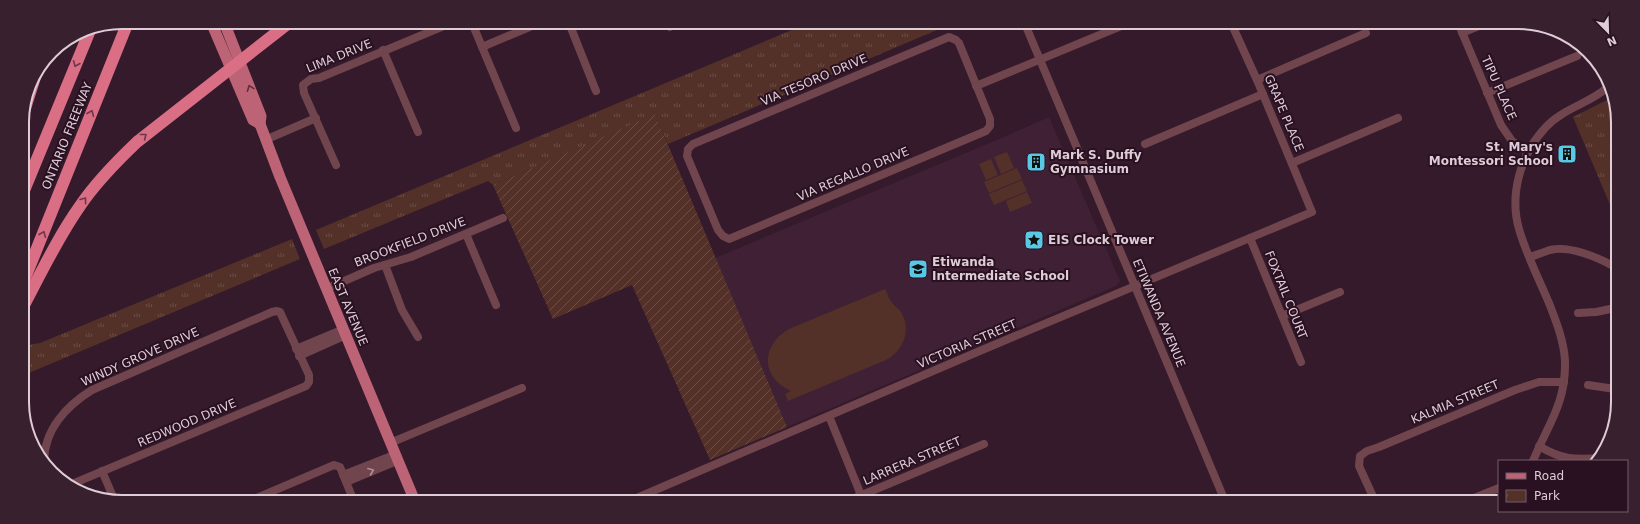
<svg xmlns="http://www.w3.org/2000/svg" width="1640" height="524" viewBox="0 0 1640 524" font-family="'DejaVu Sans',sans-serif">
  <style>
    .built { fill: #402034 }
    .grass { fill: #533129 }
    .park { fill: url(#park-tufts) }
    .garden { fill: url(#garden-furrows) }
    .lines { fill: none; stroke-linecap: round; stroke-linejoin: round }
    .minor { stroke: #71454d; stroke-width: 8 }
    .major { stroke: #bc6375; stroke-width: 11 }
    .highway { stroke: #da6e85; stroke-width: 12 }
    .oneway { stroke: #703649 }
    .oneway2 { stroke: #5d2e3e }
    .oneway3 { stroke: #ad8f98 }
    .labels { text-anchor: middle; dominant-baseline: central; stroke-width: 4; stroke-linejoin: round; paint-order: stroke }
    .street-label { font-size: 12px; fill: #deccd6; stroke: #2a1121 }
    .poi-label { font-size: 12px; font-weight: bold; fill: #deccd6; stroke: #2a1121; text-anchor: start }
    .rim { fill: none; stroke: #deccd6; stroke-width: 2 }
  </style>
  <defs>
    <pattern id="park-tufts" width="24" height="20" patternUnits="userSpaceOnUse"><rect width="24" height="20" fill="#533129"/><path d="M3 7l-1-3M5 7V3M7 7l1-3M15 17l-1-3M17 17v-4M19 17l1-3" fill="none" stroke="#6b4e47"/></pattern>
    <pattern id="garden-furrows" width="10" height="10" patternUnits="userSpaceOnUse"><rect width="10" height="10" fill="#533129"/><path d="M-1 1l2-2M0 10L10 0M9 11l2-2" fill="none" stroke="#6b4e47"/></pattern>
  </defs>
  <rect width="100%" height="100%" fill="#341a2a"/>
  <!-- built -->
  <path class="built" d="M1049,117L1120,281L1116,286L787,427L715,258L1006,136Z"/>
  <!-- grass -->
  <g class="grass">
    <path d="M1007,152L1014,168L1001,174L994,157Z"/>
    <path d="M991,159L998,175L986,180L979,164Z"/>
    <path d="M1017,168L1022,179L989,193L984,182Z"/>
    <path d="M1022,180L1027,191L994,205L989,194Z"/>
    <path d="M1027,192L1032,203L1010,212L1006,201Z"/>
    <path d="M885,289C887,292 888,297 890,300C893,305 898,308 901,312C912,330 903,351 886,360L788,401L785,394L791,391C760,377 761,345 789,329Z"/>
  </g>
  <!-- park -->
  <g class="park">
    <path d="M806,24H951L668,144L655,115L493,185L488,181L324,249L316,230Z"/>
    <path d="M1613,97L1616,103V219L1573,117Z"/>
    <path d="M292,239L300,259L24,375L23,346L40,343Z"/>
  </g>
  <!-- garden -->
  <path class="garden" d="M655,114L787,427L710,460L632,285L553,319L493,185Z"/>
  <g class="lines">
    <!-- minor -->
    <g class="minor">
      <path d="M472,23L516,128"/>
      <path d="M569,23L596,91"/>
      <path d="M668,23L670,27"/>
      <path d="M1025,24L1225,501"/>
      <path d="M1459,25L1501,125L1512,141L1527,152"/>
      <path d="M1462,33L1481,25"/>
      <path d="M949,37L956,40L959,43L990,119V126L986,131L729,239L723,236L718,230L687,156L688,149L693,144Z"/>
      <path d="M482,47L539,23"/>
      <path d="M383,50L418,132"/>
      <path d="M1257,80L1366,33"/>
      <path d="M976,86L1126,24"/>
      <path d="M1487,93L1577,56"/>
      <path d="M265,140L316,118"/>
      <path d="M1145,144L1263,94"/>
      <path d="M1292,163L1398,118"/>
      <path d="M336,165L304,93L303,85L311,79L319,78L451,23"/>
      <path d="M466,234L496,305"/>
      <path d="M1250,238L1301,362"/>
      <path d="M1530,257C1537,255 1543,252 1550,250C1570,245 1599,258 1615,267"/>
      <path d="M385,265L402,310L418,337"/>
      <path d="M326,289L374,268L411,257L503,218"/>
      <path d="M1578,313L1596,312L1615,308"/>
      <path d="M1282,316L1340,292"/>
      <path d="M296,349L344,329"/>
      <path d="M299,356L346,335"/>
      <path d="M1588,385L1615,389"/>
      <path d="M829,416L863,500"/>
      <path d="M390,443L522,388"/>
      <path d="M1539,446C1562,460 1575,460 1601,458"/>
      <path d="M1533,461C1548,424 1566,404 1565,361C1564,341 1556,321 1549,303C1539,279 1526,254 1519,229C1509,194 1521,154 1545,128C1563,108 1589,104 1608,87"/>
      <path d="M44,462C44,430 66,406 92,390L272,312L277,311L280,312L309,375V382L306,386L72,484"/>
      <path d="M102,471L114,499"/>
      <path d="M343,475L394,455"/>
      <path d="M346,482L397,461"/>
      <path d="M254,499L334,465L340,467L353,499"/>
      <path d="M632,500L982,350L1312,212L1257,80L1232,25"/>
      <path d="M850,500L984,444"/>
      <path d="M1375,501L1359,466L1360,456L1367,451L1379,447L1515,390L1539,382H1564"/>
      <path d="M1464,502L1499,488"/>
    </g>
    <!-- major -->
    <g class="major">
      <path d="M211,22L253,120L260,124"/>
      <path d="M224,22L261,116L260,124L280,177L414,499"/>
    </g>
    <!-- highway -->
    <g class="highway">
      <path d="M22,118L36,74"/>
      <path d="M23,193L91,28"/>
      <path d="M23,283L128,22"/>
      <path d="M23,307C41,273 58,237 80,206C96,182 116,162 137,142L290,22"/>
    </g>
  </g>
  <!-- one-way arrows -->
  <defs><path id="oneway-chevron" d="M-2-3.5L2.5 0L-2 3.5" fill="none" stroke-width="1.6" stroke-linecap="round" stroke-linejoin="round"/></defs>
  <g class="oneway">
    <use href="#oneway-chevron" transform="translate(76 64) rotate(113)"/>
    <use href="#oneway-chevron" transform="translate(91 113) rotate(-68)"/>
    <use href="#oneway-chevron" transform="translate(144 136) rotate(-38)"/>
    <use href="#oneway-chevron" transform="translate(84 200) rotate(-53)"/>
    <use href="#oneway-chevron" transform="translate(43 234) rotate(-68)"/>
  </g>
  <use class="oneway2" href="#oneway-chevron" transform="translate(250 88) rotate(-111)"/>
  <use class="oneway3" href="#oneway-chevron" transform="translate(371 471) rotate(-22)"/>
  <!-- icons -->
  <defs>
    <g id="building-square" transform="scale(1)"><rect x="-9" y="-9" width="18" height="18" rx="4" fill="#59c8e4" stroke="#2a1121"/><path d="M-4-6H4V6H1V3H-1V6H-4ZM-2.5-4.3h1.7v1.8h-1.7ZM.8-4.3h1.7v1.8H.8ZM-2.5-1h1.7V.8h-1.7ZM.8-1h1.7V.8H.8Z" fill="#111"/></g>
    <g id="sight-square" transform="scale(1)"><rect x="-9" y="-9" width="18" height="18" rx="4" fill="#59c8e4" stroke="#2a1121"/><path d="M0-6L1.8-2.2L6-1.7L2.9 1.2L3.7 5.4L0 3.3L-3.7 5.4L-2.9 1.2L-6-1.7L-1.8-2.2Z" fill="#111"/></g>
    <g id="school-square" transform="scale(1)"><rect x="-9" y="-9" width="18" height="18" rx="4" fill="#59c8e4" stroke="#2a1121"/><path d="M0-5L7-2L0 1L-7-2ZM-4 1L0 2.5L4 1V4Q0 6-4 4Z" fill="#111"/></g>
  </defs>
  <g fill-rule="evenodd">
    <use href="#building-square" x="1567" y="154"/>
    <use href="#building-square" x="1036" y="162"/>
    <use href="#sight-square" x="1034" y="240"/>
    <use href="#school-square" x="918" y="269"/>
  </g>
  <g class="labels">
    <!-- street labels -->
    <g class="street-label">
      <text transform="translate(339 56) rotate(-22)">LIMA DRIVE</text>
      <text transform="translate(814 80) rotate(-23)">VIA TESORO DRIVE</text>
      <text transform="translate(1499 88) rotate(66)">TIPU PLACE</text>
      <text transform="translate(1284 113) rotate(67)">GRAPE PLACE</text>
      <text transform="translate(67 136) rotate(-68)">ONTARIO FREEWAY</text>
      <text transform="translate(853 174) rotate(-23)">VIA REGALLO DRIVE</text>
      <text transform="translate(410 242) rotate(-21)">BROOKFIELD DRIVE</text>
      <text transform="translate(1286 295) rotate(68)">FOXTAIL COURT</text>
      <text transform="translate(348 307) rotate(67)">EAST AVENUE</text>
      <text transform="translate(1159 313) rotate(67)">ETIWANDA AVENUE</text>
      <text transform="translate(967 344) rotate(-23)">VICTORIA STREET</text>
      <text transform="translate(140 357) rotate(-24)">WINDY GROVE DRIVE</text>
      <text transform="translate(1455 402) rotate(-23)">KALMIA STREET</text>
      <text transform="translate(187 423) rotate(-23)">REDWOOD DRIVE</text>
      <text transform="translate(912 461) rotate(-23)">LARRERA STREET</text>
    </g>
    <!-- poi labels -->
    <g class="poi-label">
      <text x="1553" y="147" text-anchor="end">St. Mary's<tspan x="1553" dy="14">Montessori School</tspan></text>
      <text x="1050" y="155">Mark S. Duffy<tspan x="1050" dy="14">Gymnasium</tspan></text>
      <text x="1048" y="240">EIS Clock Tower</text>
      <text x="932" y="262">Etiwanda<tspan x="932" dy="14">Intermediate School</tspan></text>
    </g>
  </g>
  <!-- crop -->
  <path d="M0 0H1640V524H0ZM122 29H1518A93 93 0 0 1 1611 122V402A93 93 0 0 1 1518 495H122A93 93 0 0 1 29 402V122A93 93 0 0 1 122 29Z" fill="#38202f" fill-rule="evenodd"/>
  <path class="rim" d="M122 29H1518A93 93 0 0 1 1611 122V402A93 93 0 0 1 1518 495H122A93 93 0 0 1 29 402V122A93 93 0 0 1 122 29Z"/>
  <!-- legend -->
  <rect x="1498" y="460" width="130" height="52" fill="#2a1121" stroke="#725c69"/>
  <rect x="1506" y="473" width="20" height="6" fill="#bc6375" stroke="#725c69"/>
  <text x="1534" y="480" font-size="12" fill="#deccd6">Road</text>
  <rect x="1506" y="490" width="20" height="12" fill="url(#park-tufts)" stroke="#725c69"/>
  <text x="1534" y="500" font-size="12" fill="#deccd6">Park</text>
  <!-- north arrow -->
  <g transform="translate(1608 32) rotate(157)" stroke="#2a1121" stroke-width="3" paint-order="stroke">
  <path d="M0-3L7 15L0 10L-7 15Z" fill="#deccd6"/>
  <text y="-6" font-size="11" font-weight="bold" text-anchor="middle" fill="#deccd6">N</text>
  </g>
</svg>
